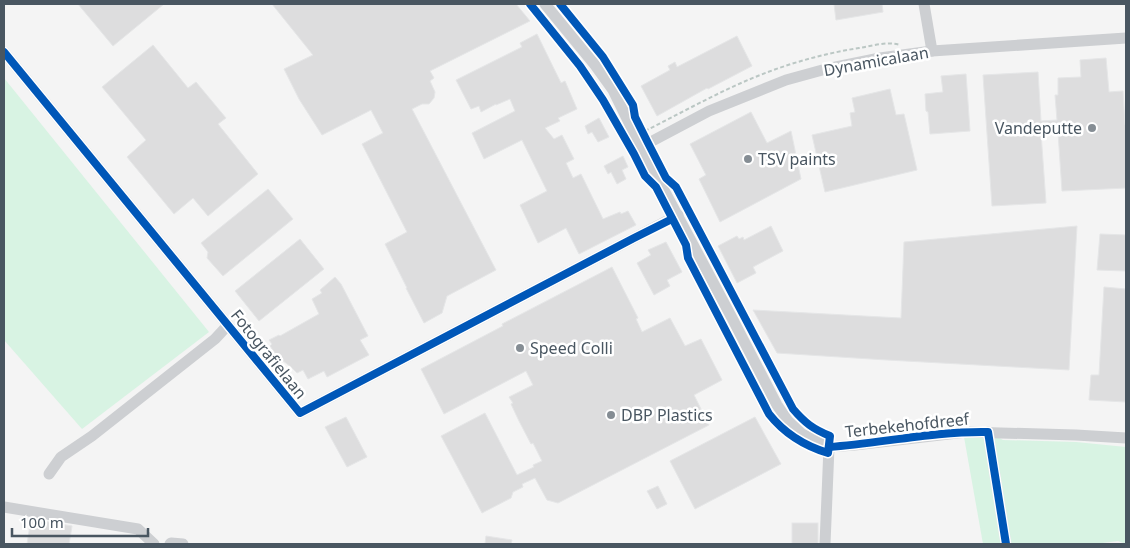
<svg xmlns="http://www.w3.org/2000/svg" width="1130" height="548" viewBox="0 0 1130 548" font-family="'Noto Sans',sans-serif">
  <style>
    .green { fill: #d8f3e3 }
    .building { fill: #ddddde; stroke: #e5e6e7 }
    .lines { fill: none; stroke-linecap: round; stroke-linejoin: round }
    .path { stroke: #bbc7c4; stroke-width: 2; stroke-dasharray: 4 2.5; stroke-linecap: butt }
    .minor { stroke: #cdcfd2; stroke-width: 11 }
    .cycleway-casing { stroke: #fff; stroke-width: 11 }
    .cycleway { stroke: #0057b8; stroke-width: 8 }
    .poi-dot { fill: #858d94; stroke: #fff; stroke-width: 2 }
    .labels { text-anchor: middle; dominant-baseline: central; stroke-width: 5; stroke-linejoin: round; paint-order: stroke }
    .street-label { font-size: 16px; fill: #495661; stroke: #fff }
    .poi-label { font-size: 16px; fill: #495661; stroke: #fff; text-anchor: start }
  </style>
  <rect width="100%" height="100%" fill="#f4f4f4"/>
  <!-- green -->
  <g class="green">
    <path d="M4,78L209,332L82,429L4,340Z"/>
    <path d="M988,432L1003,440L1076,442L1126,447V544L1118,541L1095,544H983L964,437Z"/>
  </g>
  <!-- building -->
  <g class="building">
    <path d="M78,4H164L113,46Z"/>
    <path d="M272,4H516L530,21L430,71L434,78L430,81L435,92L434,98L429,104H422L412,109L496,270L447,296L442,313L424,323L406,288H407L385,244L407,232L362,144L383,133L371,110L322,135L299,99L284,69L313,55Z"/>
    <path d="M834,4H882L883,12L836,20Z"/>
    <path d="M537,34L561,83L565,81L577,109L558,118L560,121L545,128L554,139L562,135L574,159L566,163L573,178L581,174L603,219L620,212L621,214L628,211L636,225L579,254L566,228L538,243L520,205L547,191L522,140L484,159L472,133L515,111L510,99L496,105V104L481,112L479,106L471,109L456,80L522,47L520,43Z"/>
    <path d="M737,36L752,66L708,89L707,88L657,116L641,86L670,70L668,66L675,62L677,67Z"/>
    <path d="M153,45L188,88L196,82L226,118L218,124L258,174L208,216L193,198L174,214L127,157L146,140L102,87Z"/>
    <path d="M1106,58L1109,92L1123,91L1125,125H1126V188L1062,191L1058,132L1041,133L1046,203L992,206L983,75L1038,72L1041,121L1057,120L1055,95H1058V78L1081,77L1080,60Z"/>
    <path d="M966,74L970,131L930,134L928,112L926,111L925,94L943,92L941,76Z"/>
    <path d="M890,89L896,115L904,114L917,170L825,192L812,135L852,126L850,113L855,112L852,98Z"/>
    <path d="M751,112L767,143L791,131L801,179L720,222L699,179L706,175L690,144Z"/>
    <path d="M599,118L609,137L598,142L592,132L588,134L585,126Z"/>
    <path d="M623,156L628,167L622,170L626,179L617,184L611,172L608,174L604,166Z"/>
    <path d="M268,189L293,219L223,276L207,258L208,252L201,243Z"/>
    <path d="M771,226L783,251L753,267L756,273L737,283L718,246L737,236L739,239L743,237L744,240Z"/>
    <path d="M1077,226L1069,370L887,360L777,353L753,310L901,318L904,242Z"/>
    <path d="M1100,234L1126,235V271L1097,270Z"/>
    <path d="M300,239L324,269L259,321L235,291Z"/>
    <path d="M666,242L682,272L667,280L670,286L654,295L637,263L651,255L648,250Z"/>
    <path d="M612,267L638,318L636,319L642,332L670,318L685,346L701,339L722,380L694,395L709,425L558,503L547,500L535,478L522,484L523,487L513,492L511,498L482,513L441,436L485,413L517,475L534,467L533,465L542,461L533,443L531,444L519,421L511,404L513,403L509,397L533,385L526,371L444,414L421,369L503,326L502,324Z"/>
    <path d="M335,277L341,284L368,336L360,340L369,355L327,377L324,371L308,379L303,370L297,373L291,367L278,357L270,346L272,344L269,340L279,335L280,336L319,314L312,299L322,293L320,290Z"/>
    <path d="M1104,287L1126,289V402L1089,400L1091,375H1099Z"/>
    <path d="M346,417L367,457L347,467L325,427Z"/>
    <path d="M755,417L781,464L695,509L670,461Z"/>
    <path d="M658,486L667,504L657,509L647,491Z"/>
    <path d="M31,519L72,526L69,544H27Z"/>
    <rect x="792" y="523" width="26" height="21"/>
    <path d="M486,536L512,540L511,544H485Z"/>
  </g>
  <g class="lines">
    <!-- path -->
    <path class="path" d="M645,131C679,114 713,95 748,80C783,65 821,54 859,48C872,46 887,41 900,45"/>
    <!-- minor -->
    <g class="minor">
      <path d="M545,4L595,65L613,90L641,147L732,318L777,405L788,421L802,434L829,447L855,445L966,432L1076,435L1126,438"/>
      <path d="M924,4L932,51"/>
      <path d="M4,52L300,413L678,215"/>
      <path d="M641,147L709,111L786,80L826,69L880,58L932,51L1126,38"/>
      <path d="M988,432L1006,544"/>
      <path d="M49,474L61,457L92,436L215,339L228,325"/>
      <path d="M4,507L138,529L154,544"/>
      <path d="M170,544L171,543L183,544"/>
      <path d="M825,544L829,447"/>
    </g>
    <!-- cycleway casing -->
    <g class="cycleway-casing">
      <g id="cycleway">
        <path d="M530,4L580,66L603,100L634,154L645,176L656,187L686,245L688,258L769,414C784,433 805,446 828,453L830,436C813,429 805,423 793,409L676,187L666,178L648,143L635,117L633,105L603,57L560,4"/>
        <path d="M4,52L300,413L634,238L672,219"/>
        <path d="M829,447C882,443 935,431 988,432L1006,544"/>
      </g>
    </g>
    <!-- cycleway -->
    <use href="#cycleway" class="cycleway"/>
  </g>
  <!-- markers -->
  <g class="poi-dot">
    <circle cx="1092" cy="128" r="5"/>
    <circle cx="748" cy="159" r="5"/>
    <circle cx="520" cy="348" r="5"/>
    <circle cx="611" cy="415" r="5"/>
  </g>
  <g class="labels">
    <!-- street labels -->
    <g class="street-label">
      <text transform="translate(876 61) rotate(-10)">Dynamicalaan</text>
      <text transform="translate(269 354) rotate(51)">Fotografielaan</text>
      <text transform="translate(907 425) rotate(-6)">Terbekehofdreef</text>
    </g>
    <!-- poi labels -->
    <g class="poi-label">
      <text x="1082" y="128" text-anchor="end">Vandeputte</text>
      <text x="758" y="159">TSV paints</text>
      <text x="530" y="348">Speed Colli</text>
      <text x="621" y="415">DBP Plastics</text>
    </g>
  </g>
  <!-- border -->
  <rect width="1130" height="548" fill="none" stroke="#495661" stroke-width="10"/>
  <!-- scale -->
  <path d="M12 528v8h136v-8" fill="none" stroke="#495661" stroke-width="2.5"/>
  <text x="20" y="528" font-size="15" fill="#495661" stroke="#ffffff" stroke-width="4" paint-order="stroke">100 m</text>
</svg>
